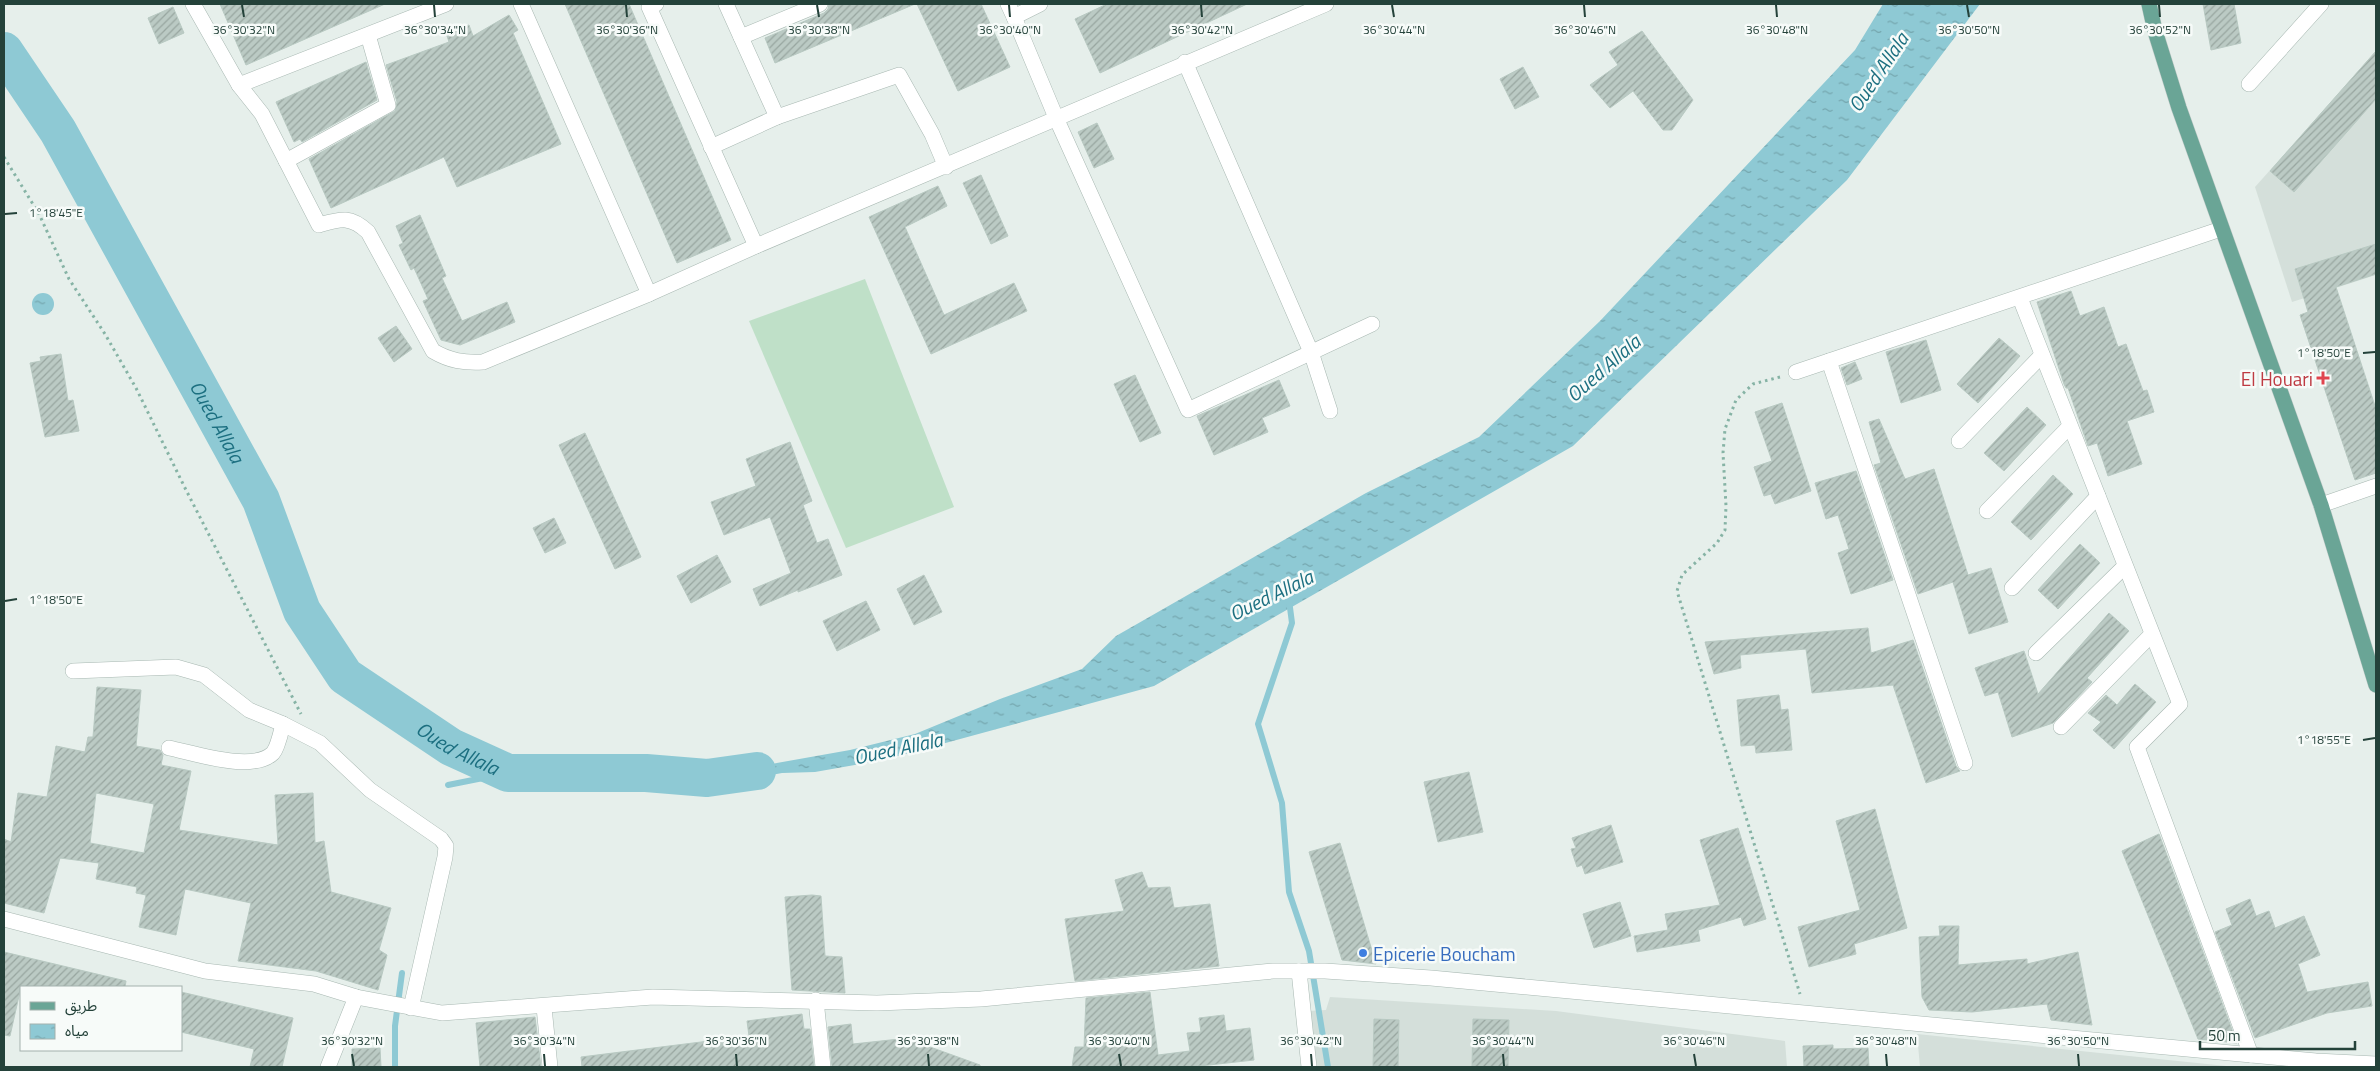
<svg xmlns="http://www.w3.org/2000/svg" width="2380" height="1071" viewBox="0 0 2380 1071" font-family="'Titillium Web','Noto Sans Arabic',sans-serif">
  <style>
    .built { fill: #d4dfda }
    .grass { fill: #bfe0c8 }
    .water { fill: url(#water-ripples) }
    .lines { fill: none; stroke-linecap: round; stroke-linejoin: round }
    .stream { stroke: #8ec9d4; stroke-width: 6 }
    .river { stroke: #8ec9d4; stroke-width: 38 }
    .building { fill: url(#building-hatch); stroke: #b8c9c2; fill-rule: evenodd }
    .street-casing { stroke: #a8b8b2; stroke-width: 16 }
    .primary-casing { stroke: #c2cac8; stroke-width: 16 }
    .path { stroke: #86b3a5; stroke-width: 3; stroke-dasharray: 2.5 4; stroke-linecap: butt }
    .street { stroke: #fff; stroke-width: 15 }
    .primary { stroke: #6aa596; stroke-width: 15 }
    .ticks { fill: none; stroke: #24423a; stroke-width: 2 }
    .health-dot { fill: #e0444e; stroke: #f7fbf9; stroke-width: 2 }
    .shop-dot { fill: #3f7fe0; stroke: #f7fbf9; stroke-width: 2 }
    .labels { text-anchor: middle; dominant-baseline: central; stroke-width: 5; stroke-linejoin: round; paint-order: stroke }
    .health-label { font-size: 19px; fill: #be3a42; stroke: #f7fbf9; text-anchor: end }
    .shop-label { font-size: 19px; fill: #366cbe; stroke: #f7fbf9; text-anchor: start }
    .water-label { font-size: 20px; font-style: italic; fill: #1c6f80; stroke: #f7fbf9 }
    .ticks-label { font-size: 12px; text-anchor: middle; fill: #24423a; stroke: #f7fbf9; stroke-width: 5; stroke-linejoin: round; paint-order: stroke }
  </style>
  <defs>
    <pattern id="water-ripples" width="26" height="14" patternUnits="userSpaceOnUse" patternTransform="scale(1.25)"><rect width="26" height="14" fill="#8ec9d4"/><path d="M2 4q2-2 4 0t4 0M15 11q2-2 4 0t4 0" fill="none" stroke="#74a5ad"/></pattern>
    <pattern id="building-hatch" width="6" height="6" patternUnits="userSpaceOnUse" patternTransform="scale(1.25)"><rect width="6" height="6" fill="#bbcac4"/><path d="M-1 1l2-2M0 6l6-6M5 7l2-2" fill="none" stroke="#98a6a0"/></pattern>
  </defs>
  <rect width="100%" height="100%" fill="#e6efeb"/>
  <!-- built -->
  <g class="built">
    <path d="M2376,51V275L2292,302L2255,187Z"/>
    <path d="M1330,997L1556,1011L1785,1041L1787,1067H1316L1309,1011L1326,1010Z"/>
    <path d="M1917,1034L2236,1067H1920Z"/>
  </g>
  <!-- grass -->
  <path class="grass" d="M865,279L954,507L846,548L749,321Z"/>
  <!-- water -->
  <g class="water">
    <path d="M1883,4H1980L1847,180L1573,446L1154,686L883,760L815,772L782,773L729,783L707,778L743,769L850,750L915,734L1000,699L1082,669L1116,636L1366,493L1479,437L1600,321L1855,50Z"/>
    <circle cx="43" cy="304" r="11"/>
  </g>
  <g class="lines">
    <!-- stream -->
    <g class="stream">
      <path d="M1289,600L1292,623L1258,724L1282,803L1289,892L1309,951L1328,1067"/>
      <path d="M448,785L508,773"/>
      <path d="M395,1067V1026L402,973"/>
    </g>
    <!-- river -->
    <path class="river" id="s1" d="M4,51L58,131L261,500L302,611L345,676L451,747L508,773H646L707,778L757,771"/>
  </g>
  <!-- building -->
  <g class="building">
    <path d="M220,4H385L246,65Z"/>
    <path d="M565,4H629L731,240L677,263Z"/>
    <path d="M829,4H915L775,63L765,38L824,13L828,9Z"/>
    <path d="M917,4H981L1010,67L958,91Z"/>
    <path d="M1107,4H1247L1100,73L1075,19Z"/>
    <path d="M2203,4H2234L2241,43L2211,50Z"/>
    <path d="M173,7L184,33L159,44L148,18Z"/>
    <path d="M509,15L518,30L513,33L561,144L457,187L444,157L331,208L309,159L395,111L397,102L386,65L449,42L446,33L469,25L473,36Z"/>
    <path d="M1642,31L1693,100L1672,130H1663L1633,91L1610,108L1590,85L1618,65L1609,52Z"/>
    <path d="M2376,51V99L2294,192L2270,171Z"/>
    <path d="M366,62L377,100L302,142L300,139L294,142L276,102Z"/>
    <path d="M1523,67L1539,97L1515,109L1500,79Z"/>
    <path d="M1097,123L1114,159L1094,168L1078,132Z"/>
    <path d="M981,175L1008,236L991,244L963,183Z"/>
    <path d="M938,186L947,206L905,227L944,315L1014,283L1027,311L931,354L869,217Z"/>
    <path d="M420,215L446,276L442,278L462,321L507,302L515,322L460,345L441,340L423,301L428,299L414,268L411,270L399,245L403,243L396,226Z"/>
    <path d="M2376,244V274L2336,287L2376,409V473L2355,480L2300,315L2308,312L2295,269Z"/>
    <path d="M2071,291L2080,316L2104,307L2118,347L2126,344L2143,391L2147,390L2154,412L2127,421L2142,464L2108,476L2097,443L2088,446L2068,388H2066L2064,384L2037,302Z"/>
    <path d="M396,326L412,349L394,362L378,338Z"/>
    <path d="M1999,338L2020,356L1978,403L1957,384Z"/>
    <path d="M1926,340L1941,390L1901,403L1886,352Z"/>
    <path d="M61,354L68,401L73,400L79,431L45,437L30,363L41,361L40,357Z"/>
    <path d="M1855,362L1862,379L1847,385L1841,368Z"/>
    <path d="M1135,375L1161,433L1140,442L1114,384Z"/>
    <path d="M1279,380L1290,406L1262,418L1268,432L1214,455L1197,416Z"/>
    <path d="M1782,403L1811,491L1775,504L1771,494L1764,496L1754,467L1772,461L1755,412Z"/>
    <path d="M2027,407L2046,425L2004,471L1984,453Z"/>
    <path d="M1879,419L1905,479L1934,469L1968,575L1991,568L2008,622L1969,634L1953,582L1918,594L1874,465L1881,463L1869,422Z"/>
    <path d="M585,433L641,557L615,569L559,445Z"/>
    <path d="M790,442L812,501L803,505L817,543L828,539L842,575L798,592V590L760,606L753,589L791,573L770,517L724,535L711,502L756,486L746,459Z"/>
    <path d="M1856,471L1893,580L1851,594L1838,553L1849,549L1838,515L1826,519L1815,483Z"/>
    <path d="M2053,475L2073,494L2031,540L2011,522Z"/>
    <path d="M554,518L566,543L545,553L533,528Z"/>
    <path d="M2080,544L2100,563L2058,609L2038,590Z"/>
    <path d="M717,555L731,582L691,603L677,576Z"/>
    <path d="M924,575L942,612L914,625L897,589Z"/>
    <path d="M866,601L880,630L837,651L823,621Z"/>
    <path d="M2109,613L2129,631L2087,678L2092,682L2053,723L2012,737L1998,692L1985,696L1975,668L2024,651L2038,694Z"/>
    <path d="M1868,628L1871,653L1913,640L1956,766L1960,771L1926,783L1893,685L1812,693L1806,649L1740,655L1741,668L1714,674L1705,642Z"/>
    <path d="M2135,684L2156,702L2114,749L2093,730L2101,722L2088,713L2106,695L2117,705Z"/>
    <path d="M97,687L141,690L136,746L160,750L163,755L161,765L191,771L179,830L278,845L275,795L313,793L315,843L324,841L331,892L391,908L379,950L387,955L378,990L316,971L238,961L251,903L185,889L176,935L139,927L146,895L136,893L137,887L96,879L99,863L60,858L44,913L4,903V839L11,842L18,793L47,797L56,746L85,752L88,737H93ZM96,793L154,804L144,853L90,843Z"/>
    <path d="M1779,695L1781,710L1788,709L1792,750L1756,753L1755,745L1741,746L1737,700Z"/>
    <path d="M1469,772L1483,832L1438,842L1424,782Z"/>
    <path d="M1875,809L1907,928L1854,944L1856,954L1809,967L1798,927L1860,910L1836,821Z"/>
    <path d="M1611,825L1623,862L1585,874L1582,865L1577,867L1571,849L1576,848L1572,838Z"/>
    <path d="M1738,828L1766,919L1744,926L1741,917L1698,930L1700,941L1637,952L1634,936L1668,930L1665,914L1720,905L1700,840Z"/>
    <path d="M2159,834L2237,1043L2198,1039L2122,851Z"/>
    <path d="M1340,843L1376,964L1342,960L1309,852Z"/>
    <path d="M1142,872L1148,888L1170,887L1174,908L1210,904L1219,966L1075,981L1065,919L1124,911L1115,880Z"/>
    <path d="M812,895L821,896L825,956L842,957L845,993L792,990L785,897Z"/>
    <path d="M2250,899L2256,916L2269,911L2275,928L2304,916L2320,955L2298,964L2307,992L2368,982L2372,1006L2327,1013L2255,1038L2215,932L2232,925L2226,909Z"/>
    <path d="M1620,902L1631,936L1594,948L1583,914Z"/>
    <path d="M1939,926H1959L1958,965L2027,959V964L2078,952L2092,1025L2051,1020L2047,1004L1972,1012L1929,1010L1922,997L1919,937L1940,936Z"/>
    <path d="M4,952L126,981L125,987H21L10,1036L4,1035Z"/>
    <path d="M181,992L293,1018L282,1067H250L254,1049L181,1032Z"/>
    <path d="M1150,992L1158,1055L1190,1051L1187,1033L1201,1032L1199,1018L1224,1015L1226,1031L1250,1028L1254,1060L1191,1067H1072L1075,1047H1084L1086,998Z"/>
    <path d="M802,1014L804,1029H810L814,1067H582L581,1057L749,1036L747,1021Z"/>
    <path d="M535,1017L541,1067H480L476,1023Z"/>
    <path d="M1374,1019L1399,1020L1398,1067H1373Z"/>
    <path d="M1473,1019L1509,1020L1508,1067H1472Z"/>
    <path d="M851,1024L853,1044L918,1037L919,1043L980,1065V1067H832L828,1027Z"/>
    <path d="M1833,1045V1049L1868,1048L1869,1067H1804L1803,1046Z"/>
    <path d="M380,1048L381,1067H352V1049Z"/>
  </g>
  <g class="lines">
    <!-- street casing -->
    <g class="street-casing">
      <g id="street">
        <path d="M193,4L239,85L262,114L319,225C340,219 350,215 368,232L433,351C450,361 464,363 483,362L649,294L756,246L1326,4"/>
        <path d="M521,4L649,294"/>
        <path d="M656,4L649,7L756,246"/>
        <path d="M726,4L777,117"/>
        <path d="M1008,4L1014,17L1040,4"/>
        <path d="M1014,17L1057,120L1188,410L1372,324"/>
        <path d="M741,37L820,4"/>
        <path d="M1185,62L1311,352L1330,411"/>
        <path d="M2249,84L2321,4"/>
        <path d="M239,85L446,4"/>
        <path d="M711,147L777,117L899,75L932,134L946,167"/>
        <path d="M286,161L388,105L368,35"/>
        <path d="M2020,298L2180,704L2137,747L2251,1055"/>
        <path d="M1829,361L1965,763"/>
        <path d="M1796,372L2221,229"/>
        <path d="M1959,441L2042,355"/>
        <path d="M2321,505L2376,486"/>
        <path d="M1987,511L2070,426"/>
        <path d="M2012,588L2098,496"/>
        <path d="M2036,653L2125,566"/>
        <path d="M73,671L176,667L204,675L249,710L283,724L320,743L370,790L441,839L446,846L445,857L411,1008"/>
        <path d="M2061,727L2152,634"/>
        <path d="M169,748C194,753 253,773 273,753C278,747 281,732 283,724"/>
        <path d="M4,919L205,971L314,984L356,997L442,1013L653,997L877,1003L981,999L1273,971H1325L1431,978L2316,1061L2376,1064"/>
        <path d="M1299,971L1309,1067"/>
        <path d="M816,1000L823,1067"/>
        <path d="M544,1007L550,1067"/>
        <path d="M328,1067L356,997"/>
      </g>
    </g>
    <!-- primary casing -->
    <g class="primary-casing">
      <path id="primary" d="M2149,4L2155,31L2179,108L2321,505L2376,685"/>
    </g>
    <!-- path -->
    <g class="path">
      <path d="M4,157L39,214L69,279L105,334L136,388L186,490L301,714"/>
      <path d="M1780,377L1753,384L1736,400L1725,429L1723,453L1726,506L1725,530L1717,543L1682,575L1677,591L1800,994"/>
    </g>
    <!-- street -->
    <use href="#street" class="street"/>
    <!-- primary -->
    <use href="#primary" class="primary"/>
  </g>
  <!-- ticks -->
  <path class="ticks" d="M242,5L244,17M434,5L435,17M626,5L627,17M817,5L819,17M1009,5L1010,17M1201,5L1202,17M1392,5L1394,17M1584,5L1585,17M1776,5L1777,17M1967,5L1969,17M2159,5L2160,17M5,214L17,213M2363,353L2375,352M5,601L17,599M2363,740L2375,738M352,1054L354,1066M544,1054L545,1066M736,1054L737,1066M928,1054L929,1066M1119,1054L1121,1066M1311,1054L1312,1066M1503,1054L1504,1066M1694,1054L1696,1066M1886,1054L1887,1066M2078,1054L2079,1066"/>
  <!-- markers -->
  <path class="health-dot" d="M2320.5 370.5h5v5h5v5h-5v5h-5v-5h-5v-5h5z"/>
  <circle class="shop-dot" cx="1363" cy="953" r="5"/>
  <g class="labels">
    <!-- health labels -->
    <g class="health-label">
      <text x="2313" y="378">El Houari</text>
    </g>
    <!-- shop labels -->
    <g class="shop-label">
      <text x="1373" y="953">Epicerie Boucham</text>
    </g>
    <!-- water labels -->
    <g class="water-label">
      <text transform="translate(1878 72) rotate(-56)">Oued Allala</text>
      <text transform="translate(1603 368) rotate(-41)">Oued Allala</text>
      <text stroke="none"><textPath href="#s1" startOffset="428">Oued Allala</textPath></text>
      <text transform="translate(1271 595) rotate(-26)">Oued Allala</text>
      <text stroke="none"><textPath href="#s1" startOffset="848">Oued Allala</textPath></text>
      <text transform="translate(898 748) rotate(-12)">Oued Allala</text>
    </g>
  </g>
  <g class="ticks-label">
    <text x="244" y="34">36°30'32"N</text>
    <text x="435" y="34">36°30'34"N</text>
    <text x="627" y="34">36°30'36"N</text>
    <text x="819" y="34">36°30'38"N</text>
    <text x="1010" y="34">36°30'40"N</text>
    <text x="1202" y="34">36°30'42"N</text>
    <text x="1394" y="34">36°30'44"N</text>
    <text x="1585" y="34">36°30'46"N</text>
    <text x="1777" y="34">36°30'48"N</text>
    <text x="1969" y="34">36°30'50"N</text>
    <text x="2160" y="34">36°30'52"N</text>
    <text x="56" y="217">1°18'45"E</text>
    <text x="2324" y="357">1°18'50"E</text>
    <text x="56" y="604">1°18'50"E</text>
    <text x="2324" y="744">1°18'55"E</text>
    <text x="352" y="1045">36°30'32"N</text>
    <text x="544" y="1045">36°30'34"N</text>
    <text x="736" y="1045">36°30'36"N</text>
    <text x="928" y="1045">36°30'38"N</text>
    <text x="1119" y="1045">36°30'40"N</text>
    <text x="1311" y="1045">36°30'42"N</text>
    <text x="1503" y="1045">36°30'44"N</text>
    <text x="1694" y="1045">36°30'46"N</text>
    <text x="1886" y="1045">36°30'48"N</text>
    <text x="2078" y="1045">36°30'50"N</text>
  </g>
  <!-- border -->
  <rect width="2380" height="1071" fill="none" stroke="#24423a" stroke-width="10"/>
  <!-- legend -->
  <rect x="20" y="986" width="162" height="65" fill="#f7fbf9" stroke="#a3b1ad"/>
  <rect x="30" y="1002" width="25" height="8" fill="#6aa596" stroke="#a3b1ad"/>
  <text x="65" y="1011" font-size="15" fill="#24423a">طريق</text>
  <rect x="30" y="1024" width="25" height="15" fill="url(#water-ripples)" stroke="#a3b1ad"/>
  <text x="65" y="1036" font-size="15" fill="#24423a">مياه</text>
  <!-- scale -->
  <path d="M2200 1041v8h155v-8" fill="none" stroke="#24423a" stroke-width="2.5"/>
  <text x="2208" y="1041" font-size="15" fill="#24423a" stroke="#f7fbf9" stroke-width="4" paint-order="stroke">50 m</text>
</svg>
